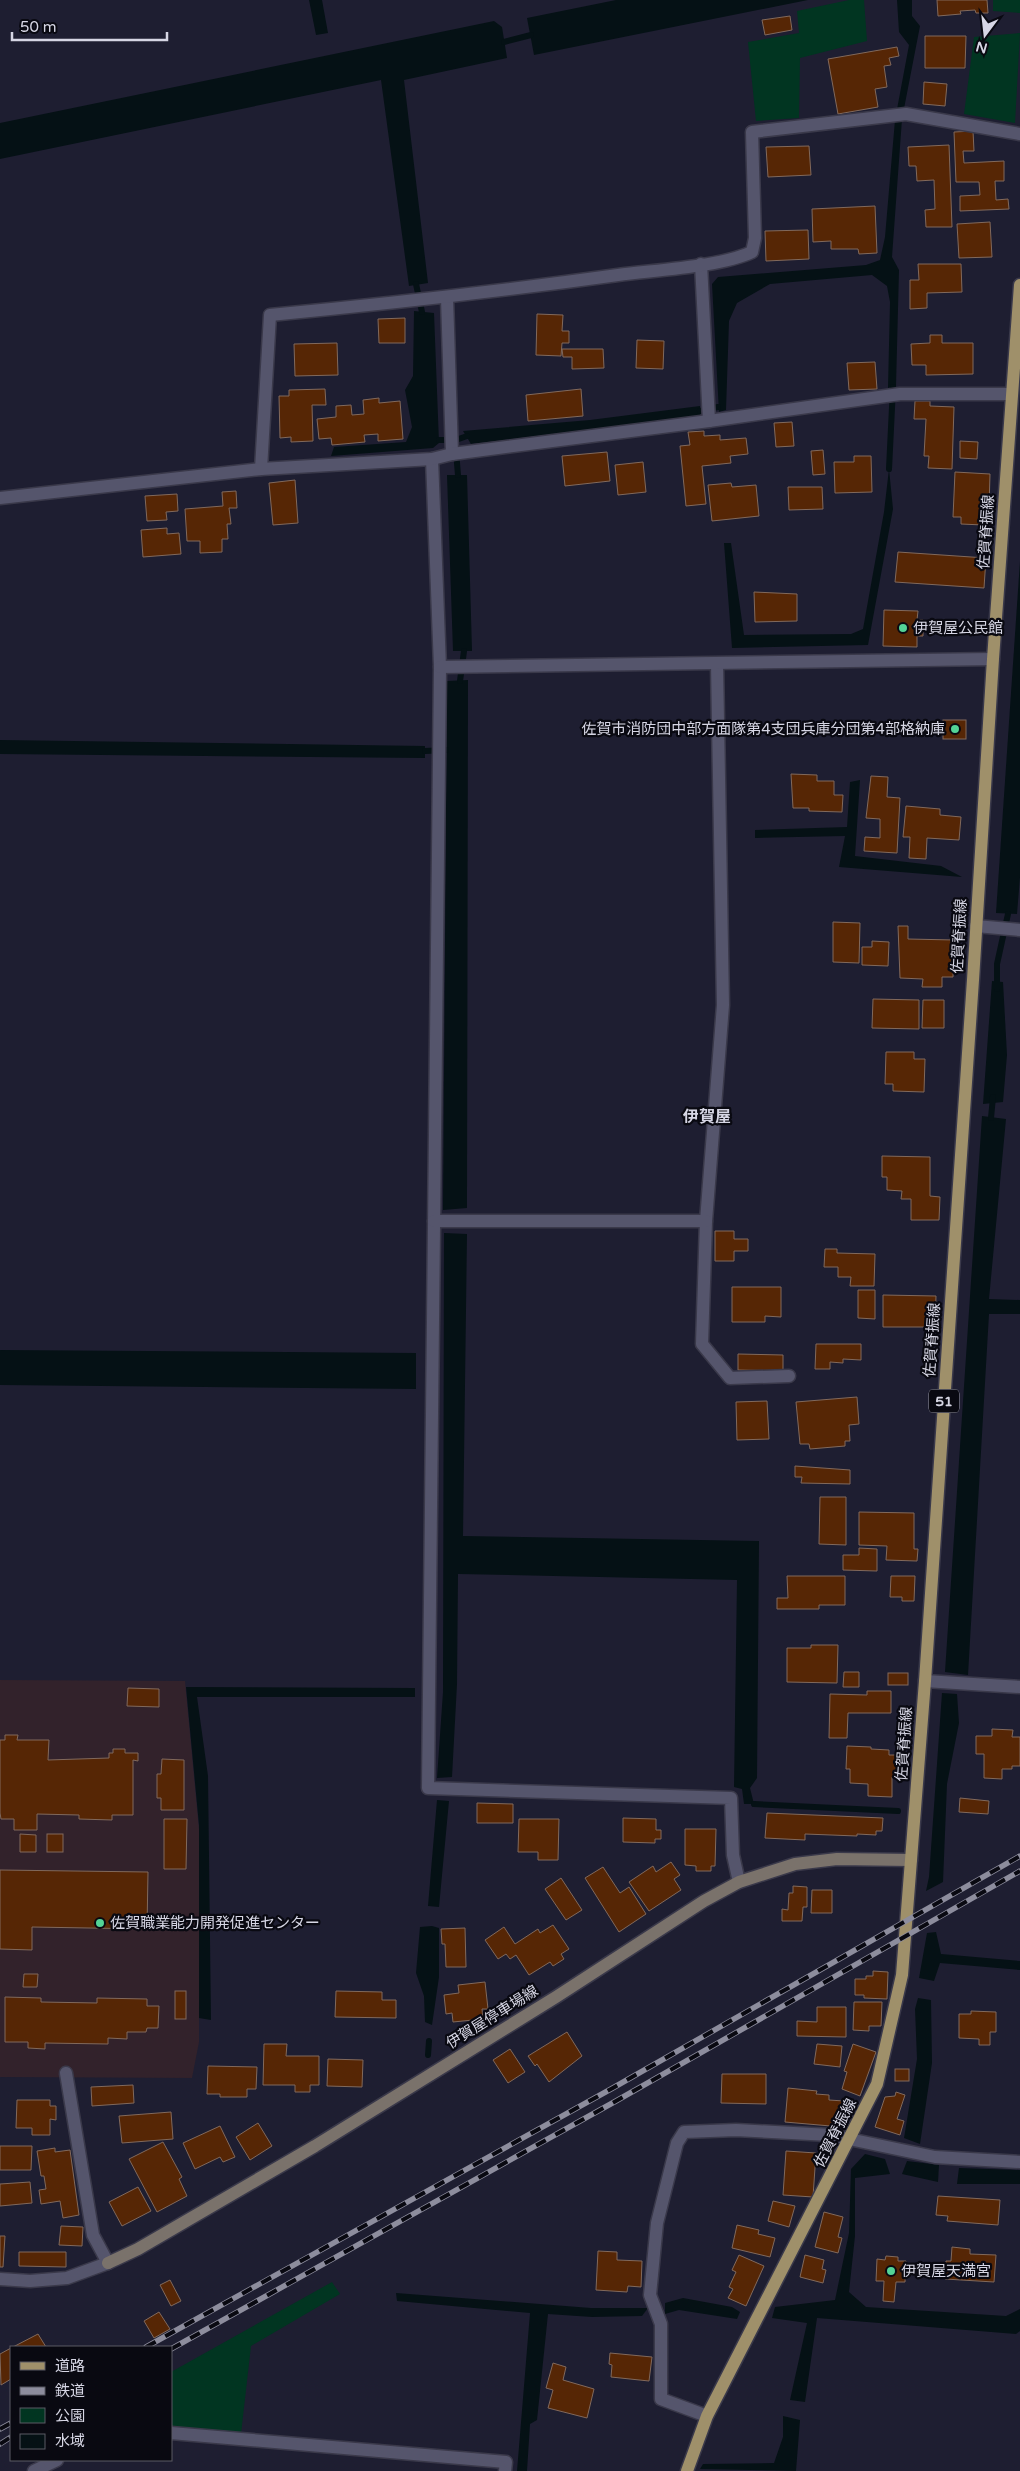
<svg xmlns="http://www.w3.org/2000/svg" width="1020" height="2471" viewBox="0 0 1020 2471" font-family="'Varela Round','Noto Sans JP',sans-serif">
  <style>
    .education { fill: #32222b }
    .green { fill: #013521 }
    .water { fill: #051115 }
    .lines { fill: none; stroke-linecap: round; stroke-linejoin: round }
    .stream { stroke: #051115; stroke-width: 6 }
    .building { fill: #562605; stroke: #81695c }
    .minor-casing { stroke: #3a394a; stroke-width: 15 }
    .tertiary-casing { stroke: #3a394a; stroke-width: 15 }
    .secondary-casing { stroke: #3a394a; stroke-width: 15 }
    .primary-casing { stroke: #3a394a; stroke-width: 15 }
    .minor { stroke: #55556c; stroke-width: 12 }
    .tertiary { stroke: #55556c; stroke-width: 12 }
    .secondary { stroke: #7a726b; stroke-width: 12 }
    .primary { stroke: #9f906a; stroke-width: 12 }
    .rail-casing { stroke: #8d8d9d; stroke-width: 5.5 }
    .rail { stroke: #090911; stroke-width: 4; stroke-dasharray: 11; stroke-linecap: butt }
    .poi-dot { fill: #53d396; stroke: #090911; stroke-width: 2 }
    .labels { text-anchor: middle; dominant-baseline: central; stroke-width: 4.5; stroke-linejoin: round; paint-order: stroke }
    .shield { fill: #090911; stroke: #9898a5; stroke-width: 1 }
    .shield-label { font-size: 14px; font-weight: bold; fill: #d6d6e4 }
    .street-label { font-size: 15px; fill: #d6d6e4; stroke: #090911 }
    .poi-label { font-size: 15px; fill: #d6d6e4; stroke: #090911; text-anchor: start }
    .neighbourhood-label { font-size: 16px; font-weight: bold; fill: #d6d6e4; stroke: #090911 }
  </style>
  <rect width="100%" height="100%" fill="#1e1e31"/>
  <!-- education -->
  <path class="education" d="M0,1680L185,1681L199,1829V2042L192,2078L0,2077Z"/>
  <!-- green -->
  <g class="green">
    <path d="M849,0H864L867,41L800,58L799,118L756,121L748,42L799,33L797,11Z"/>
    <path d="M993,0H1020V13L993,11Z"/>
    <path d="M1020,33L1015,123L964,114L974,37Z"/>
    <path d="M332,2282L340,2294L251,2346L241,2434L171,2428V2372Z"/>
  </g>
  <!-- water -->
  <g class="water">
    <path d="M309,0H322L328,33L316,35Z"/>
    <path d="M616,0H808L534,55L527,18Z"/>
    <path d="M897,0H912V16L920,26L902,119L892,257L899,270L896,386L888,388L890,302L887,286L872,275L770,284L737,303L729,321L726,410L719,412L712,284L718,277L866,265L880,260L885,237L895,120L909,45L899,32Z"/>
    <path d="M494,21L502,27L507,58L404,80L428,283L409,286L381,80L0,159V123Z"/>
    <path d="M414,311L434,313L439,443L433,448L331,456L334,447L406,442L412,427L405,390L413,376Z"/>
    <path d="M700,406V416L471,444L463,431L590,420Z"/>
    <path d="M889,469L893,509L868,645L732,648L724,543H731L744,635L851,634L863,629L884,512Z"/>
    <path d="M447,475H467L472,651H453Z"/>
    <path d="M1020,561V877L1017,914L996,913Z"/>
    <path d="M468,680L467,1208L443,1210L447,681Z"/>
    <path d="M0,740L425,746V758L0,754Z"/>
    <path d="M860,780L855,856L941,866L962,877L839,867L845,836L755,838V830L847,827L850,782Z"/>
    <path d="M992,981L1003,982L1007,1055L1003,1102L983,1104Z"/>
    <path d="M982,1116L1006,1119L989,1299L1020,1300V1314H989L968,1675L945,1672Z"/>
    <path d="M444,1233L467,1234L463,1536L759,1541L757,1778L750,1788L754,1804H744L742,1789L734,1787L737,1580L458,1574L457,1684L452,1777L437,1778L443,1692Z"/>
    <path d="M0,1350L416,1353V1389L0,1385Z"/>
    <path d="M186,1687L415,1688V1697H197L208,1776L211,2020L199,2018V1825Z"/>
    <path d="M942,1693L957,1694L959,1723L947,1784L943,1882L926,1891L929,1877Z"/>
    <path d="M437,1800L449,1801L439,1907L428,1906Z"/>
    <path d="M432,1926L439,1928V1977L432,2025L425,2022L424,1996L416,1973L420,1927Z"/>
    <path d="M936,1932L941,1954L1020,1961V1970L940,1963L934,1981L919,1978L927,1933Z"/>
    <path d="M918,1998L931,2000L932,2063L920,2144L904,2138L917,2059L915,2009Z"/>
    <path d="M865,2154L885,2159L890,2174L855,2178V2236L849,2292L866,2307L1006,2316L1020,2309V2331L1016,2334L817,2318L805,2402L790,2400L807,2323L772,2318L775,2307L835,2300L849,2233L851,2169Z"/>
    <path d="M907,2161L939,2165L938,2182L902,2174Z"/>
    <path d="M959,2168L1020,2170V2184H957Z"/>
    <path d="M396,2293L591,2308H648L642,2316L592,2317L548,2314L537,2420L530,2424L527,2471H517L530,2313L397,2301Z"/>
    <path d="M683,2298L732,2307L740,2312L737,2319L679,2310L665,2314V2303Z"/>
    <path d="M783,2416L800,2420L796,2471L700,2469L703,2464L774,2463L783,2437Z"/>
  </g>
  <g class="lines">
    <!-- stream -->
    <g class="stream">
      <path d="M504,42L531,35"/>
      <path d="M416,284L422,312"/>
      <path d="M700,411L718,407"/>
      <path d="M439,440H456L467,436"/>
      <path d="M456,451L458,475"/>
      <path d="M889,469L893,387"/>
      <path d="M460,681L464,651"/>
      <path d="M425,751L446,750"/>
      <path d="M997,989V964L1008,914"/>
      <path d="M991,1118L993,1097"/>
      <path d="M754,1804L898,1811"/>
      <path d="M428,2055L429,2041"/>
    </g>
  </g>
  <!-- building -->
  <g class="building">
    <path d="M937,0H987L988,13H976L975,10L960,11L961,14L938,16Z"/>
    <path d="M790,16L792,30L765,35L762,20Z"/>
    <path d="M925,36H966L965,68H925Z"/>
    <path d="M897,47L899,56L889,58L891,65L884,66L887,87L875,89L878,107L838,114L828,59Z"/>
    <path d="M924,82L947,84L945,106L923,104Z"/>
    <path d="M973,131L974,151H963L964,163L1004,161V181H995L996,200L1008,199L1009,209L960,211V196L980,195L979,182H956L954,132Z"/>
    <path d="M949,145L952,227H926L925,210L935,209L934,180L917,181L916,166H909L908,147Z"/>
    <path d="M809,146L811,175L768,177L766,147Z"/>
    <path d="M875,206L877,253L859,254L858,249H831V241L813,242L812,209Z"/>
    <path d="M990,222L992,257L959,258L957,224Z"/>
    <path d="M808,230L809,259L766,261L765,231Z"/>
    <path d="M918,264H961L962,292L927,293V308L910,309V280H919Z"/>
    <path d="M537,314L563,315L562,331H569V343H562L561,356L536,355Z"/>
    <path d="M405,318V343H379L378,319Z"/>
    <path d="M930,335H942V343H973V374L926,375V365H912L911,344L930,343Z"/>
    <path d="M637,340L664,341L663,369L636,368Z"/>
    <path d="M337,343L338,375L295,376L294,344Z"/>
    <path d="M562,349H603L604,368L572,369V357H563Z"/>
    <path d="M875,362L877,389L849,390L847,363Z"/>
    <path d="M325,389L326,405H312L313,441L291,442V437L280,438L279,396H289V390Z"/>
    <path d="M581,389L583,416L528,421L526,395Z"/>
    <path d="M379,398V403L400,401L403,439L378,441V434L364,435L365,442L332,445L331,438L319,439L317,419L336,417V406L351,405L352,415L364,414L363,400Z"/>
    <path d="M915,401H930V406L954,407L952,469L928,468L929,456H924L926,419H914Z"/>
    <path d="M792,422L794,446L776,447L774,423Z"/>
    <path d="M704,431V436L720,435V440L746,438L748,454L730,456L731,463L702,466L706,504L686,506L680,446L690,445L688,432Z"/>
    <path d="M960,441L978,442L977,459L960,458Z"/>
    <path d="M823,450L825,474L813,475L811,451Z"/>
    <path d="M607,452L610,481L565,486L562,456Z"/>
    <path d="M854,456H871L872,492L835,493L834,462H854Z"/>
    <path d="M643,462L646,492L618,495L615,465Z"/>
    <path d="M955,472L990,474L989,508H984L983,525L961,524V517H953Z"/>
    <path d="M295,480L298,523L273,525L269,483Z"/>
    <path d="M731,483L732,487L756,485L759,516L712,521L708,485Z"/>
    <path d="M788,487H822L823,509L789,510Z"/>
    <path d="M236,491L237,508H229L231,524H227L228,539H222V552L200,553V541H187L185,509L223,506L222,492Z"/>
    <path d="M177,494L178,511L166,512L167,520L147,521L145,496Z"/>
    <path d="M167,528V534L179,533L181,554L143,557L141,530Z"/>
    <path d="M898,552L986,558L984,588L895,582Z"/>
    <path d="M754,592L797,594V621L755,622Z"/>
    <path d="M884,610L918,611L917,620H923V636H917V647L883,646Z"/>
    <rect x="943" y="720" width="23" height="19"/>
    <path d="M791,774L817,775V781H834V795H843L842,812L809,811V808H793Z"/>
    <path d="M871,776L888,777L887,797L900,798L897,853L864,851L865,837L880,838V819L866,818Z"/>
    <path d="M906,806L940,809V815L961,817L959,840L927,838L926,859L909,858L910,837H903Z"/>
    <path d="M833,922L860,923L859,963L833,962Z"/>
    <path d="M898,926H908V939L954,940L953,977H942V987H922L923,979L900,978Z"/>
    <path d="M872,941L889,942L888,966L862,965V947H872Z"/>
    <path d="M873,999L919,1000V1029L872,1028Z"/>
    <path d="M923,1000H944V1028H922Z"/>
    <path d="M886,1052H914V1059H925L924,1092L893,1091V1084H885Z"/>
    <path d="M882,1156L930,1157V1196L940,1197L939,1220H911V1199H901L902,1191L887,1190V1177H882Z"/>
    <path d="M715,1231H734V1239H748V1251H734V1261H715Z"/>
    <path d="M825,1249H837V1253L875,1254L874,1286H850L851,1277H838V1267H824Z"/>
    <path d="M732,1287H781V1317L765,1316V1322H732Z"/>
    <path d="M858,1290H875V1319L858,1318Z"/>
    <path d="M883,1295L936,1296L935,1327H883Z"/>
    <path d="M816,1344H861V1360L843,1359V1363L830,1362V1369H815Z"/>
    <path d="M738,1354L783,1355V1371L738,1370Z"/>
    <path d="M857,1397L859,1424L849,1425L850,1441H845V1446L810,1449L809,1444H800L796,1402Z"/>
    <path d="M767,1401L769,1439L737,1440L736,1402Z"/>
    <path d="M795,1466L850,1470V1484L801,1483L802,1477H795Z"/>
    <path d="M820,1497H846V1545L819,1544Z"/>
    <path d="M859,1512L914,1513V1549H918L917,1561L886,1560L887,1546L859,1545Z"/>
    <path d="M859,1548L877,1549V1571L843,1570V1555H859Z"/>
    <path d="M787,1576H845V1605H819V1609H777V1598H788Z"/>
    <path d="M891,1576H915L914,1601H902V1597H890Z"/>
    <path d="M811,1645H838L837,1683L787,1682V1648H811Z"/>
    <path d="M844,1672H859V1687H843Z"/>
    <rect x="888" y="1673" width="20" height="12"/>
    <path d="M128,1688L159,1689V1707L127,1706Z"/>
    <path d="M867,1691H891V1713H848L847,1738H829L830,1694L867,1695Z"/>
    <path d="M992,1729L1013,1730L1012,1737H1020V1766H1012V1769H1002V1779L984,1778V1754H976V1736H992Z"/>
    <path d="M5,1735H18L17,1740H49L48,1760L109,1758V1753H113V1749H125V1753H138V1761L133,1760V1815H112V1820L79,1819V1815L37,1814V1830H14V1819H1L0,1813V1740H5Z"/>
    <path d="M847,1746L871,1747V1749L889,1750V1755H904L903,1777H892V1797L868,1796V1784L850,1783V1769H846Z"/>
    <path d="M162,1759L184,1760V1810H161V1798H157V1774H161Z"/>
    <path d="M960,1798L989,1801L988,1814L959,1812Z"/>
    <path d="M477,1803L513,1804V1823H477Z"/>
    <path d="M767,1813L883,1818L882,1831H876V1835L857,1834V1836L805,1834V1840L765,1838Z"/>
    <path d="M623,1818L656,1819V1830H661V1839H655V1843L623,1842Z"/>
    <path d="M164,1819H187L186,1869H164Z"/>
    <path d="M519,1819H559L558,1860H538V1852H518Z"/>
    <path d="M685,1829H716L715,1866H711V1871H696V1866L685,1865Z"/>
    <path d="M20,1834L36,1835V1852H20Z"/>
    <rect x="47" y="1834" width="16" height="18"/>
    <path d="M671,1862L680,1875L674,1879L681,1890L649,1911L629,1882L653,1866L656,1872Z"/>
    <path d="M603,1867L620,1893L629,1887L646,1914L619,1932L585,1878Z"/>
    <path d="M0,1870L148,1872L147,1929L32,1927V1950L0,1949Z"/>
    <path d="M561,1878L582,1910L566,1920L545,1889Z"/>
    <path d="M793,1886L807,1887V1907H803L802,1921H782V1909L788,1910L789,1893H793Z"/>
    <path d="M812,1890H832V1913H811Z"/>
    <path d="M553,1925L569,1949L561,1954L564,1959L553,1966L550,1962L529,1975L516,1955L510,1959L506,1954L498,1959L485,1940L504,1927L515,1944L538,1929L540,1933Z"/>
    <path d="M465,1928L466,1967H446L445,1944H442L441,1929Z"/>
    <path d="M873,1971L888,1972L887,1999L864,1998V1995H855V1979H866V1976H873Z"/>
    <path d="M24,1974H38L37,1987H23Z"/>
    <path d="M485,1982L488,2009H482L483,2019L453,2022L452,2013L446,2014L444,1995L459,1993L458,1985Z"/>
    <rect x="175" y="1991" width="11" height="28"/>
    <path d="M336,1991L382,1992V2000H396V2018L335,2017Z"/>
    <path d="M5,1997L41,1998V2002L97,2003V1998L147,1999V2006H159L158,2028H147L146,2032H127V2039L108,2038V2044L45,2043V2049L28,2048V2042H5Z"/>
    <path d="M854,2002H882L881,2026H869V2031L853,2030Z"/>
    <path d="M817,2007H846V2037L797,2036V2021L817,2022Z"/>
    <path d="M971,2011L996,2012V2032H990V2045H979V2039L959,2038V2014H971Z"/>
    <path d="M567,2032L582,2056L549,2082L537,2064L535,2066L528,2056Z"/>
    <path d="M264,2044H287L286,2056H319V2085H310V2092H295V2085H263Z"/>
    <path d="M817,2044L842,2046L840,2067L814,2064Z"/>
    <path d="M853,2044L876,2052L860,2096L842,2089L847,2072L844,2071Z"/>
    <path d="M510,2049L525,2072L508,2083L493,2060Z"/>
    <path d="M328,2059L363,2060L362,2087L327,2086Z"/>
    <path d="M208,2066L257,2067L256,2089H247V2097H220V2094H207Z"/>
    <rect x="895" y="2069" width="14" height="12"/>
    <path d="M722,2074H766V2104L721,2103Z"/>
    <path d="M133,2085L134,2103L92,2106L91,2087Z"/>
    <path d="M788,2088L817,2091L816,2094L829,2095V2100L844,2101L843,2109L848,2110L847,2122L842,2121V2127L785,2122Z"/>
    <path d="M896,2092L905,2095L897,2119L904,2121L900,2135L875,2127L885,2097L895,2096Z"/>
    <path d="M17,2100H50V2106H56V2120L50,2119V2135H32V2128H16Z"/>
    <path d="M171,2112L173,2139L122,2143L119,2116Z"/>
    <path d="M258,2123L272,2146L250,2160L236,2137Z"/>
    <path d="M220,2126L235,2157L223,2162L220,2157L195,2169L183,2143Z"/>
    <path d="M163,2142L182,2177L179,2179L187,2196L157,2212L129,2159Z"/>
    <path d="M0,2146H32L31,2170H0Z"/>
    <path d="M55,2148V2152L70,2150L79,2215L63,2218L60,2201L41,2204L39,2190L46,2189L44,2176H41L37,2151Z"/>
    <path d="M786,2151L816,2153L813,2197L783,2195Z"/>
    <path d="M30,2182L32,2203L0,2206V2184Z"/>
    <path d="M138,2187L151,2211L122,2226L109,2202Z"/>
    <path d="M938,2196L1000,2200L998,2225L947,2221L948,2216L936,2215Z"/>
    <path d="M773,2201L795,2206L789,2227L768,2221Z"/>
    <path d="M824,2212L843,2217L838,2237L842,2238L838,2253L815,2247Z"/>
    <path d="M737,2225L759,2230L758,2234L775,2238L770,2257L732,2248Z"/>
    <path d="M61,2226L83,2227L82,2246L59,2245Z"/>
    <path d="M0,2236H5L3,2267H0Z"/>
    <path d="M952,2247L970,2249V2254L996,2255L994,2282L945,2279L946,2261H951Z"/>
    <path d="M598,2251L617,2252V2260L642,2261L641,2287L628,2286L627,2292L596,2290Z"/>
    <path d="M19,2252H66V2267L19,2266Z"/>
    <path d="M739,2255L764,2266L746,2306L728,2298L733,2289L729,2287L736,2272L732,2270Z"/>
    <path d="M805,2255L824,2260L822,2269L826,2270L823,2283L800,2277Z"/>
    <path d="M886,2256L898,2257V2261H906L905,2282H896L894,2302L883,2301L884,2281H876L877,2259L885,2260Z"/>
    <path d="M170,2280L181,2301L171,2306L160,2285Z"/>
    <path d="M159,2312L170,2329L154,2338L144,2321Z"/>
    <path d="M38,2334L46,2347H13Z"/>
    <path d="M11,2348V2379L1,2385L0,2354Z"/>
    <path d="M610,2353L652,2357L649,2381L611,2377L612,2365L609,2364Z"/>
    <path d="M553,2363L566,2367L563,2380L594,2389L587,2418L548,2408L553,2390L546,2388Z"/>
  </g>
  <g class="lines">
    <!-- minor casing -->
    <g class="minor-casing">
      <g id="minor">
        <path d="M701,264L709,421"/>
        <path d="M447,298L452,454"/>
        <path d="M432,459L440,667L428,1788L731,1798L733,1855L739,1882"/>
        <path d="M261,469L270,315C386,304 502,291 618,275C655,270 720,267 752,252L755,238L752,132L906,114L1020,134"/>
        <path d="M0,498L261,469L432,459L452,454L709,421L900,394H1011"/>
        <path d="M717,664L723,1005L706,1221L702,1344L730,1378L789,1376"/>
        <path d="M440,667L993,659"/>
        <path d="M976,926L1020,930"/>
        <path d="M434,1221H706"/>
        <path d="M925,1681L1020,1687"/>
        <path d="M66,2073L93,2235L108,2263"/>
        <path d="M707,2416L661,2399V2324L650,2295L657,2223L677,2143L684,2132L736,2130L830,2135L935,2157L1020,2162"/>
        <path d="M171,2433L506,2462L505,2471"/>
        <path d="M34,2471L57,2460"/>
      </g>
    </g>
    <!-- tertiary casing -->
    <g class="tertiary-casing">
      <path id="tertiary" d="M0,2279L30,2281L67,2278L108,2263"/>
    </g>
    <!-- secondary casing -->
    <g class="secondary-casing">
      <path id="secondary" d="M108,2263L138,2249L315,2146L556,1997L704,1901L739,1882L795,1864L837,1859L911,1860"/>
    </g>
    <!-- primary casing -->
    <g class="primary-casing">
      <path id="primary" d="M687,2471L707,2416L877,2084L902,1975L925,1681L973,980L993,659L1020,285"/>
    </g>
    <!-- minor -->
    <use href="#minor" class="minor"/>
    <!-- tertiary -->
    <use href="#tertiary" class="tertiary"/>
    <!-- secondary -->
    <use href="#secondary" class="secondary"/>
    <!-- primary -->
    <use href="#primary" class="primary"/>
    <!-- rail casing -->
    <g class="rail-casing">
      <g id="rail">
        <path d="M146,2347L611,2089L1020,1856"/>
        <path d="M171,2349L616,2101L1020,1871"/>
        <path d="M0,2429L11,2423"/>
        <path d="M0,2444L11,2437"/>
      </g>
    </g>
    <!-- rail -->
    <use href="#rail" class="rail"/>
  </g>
  <!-- markers -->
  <g class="poi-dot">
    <circle cx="903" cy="628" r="5"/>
    <circle cx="955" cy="729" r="5"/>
    <circle cx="100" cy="1923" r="5"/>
    <circle cx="891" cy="2271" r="5"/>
  </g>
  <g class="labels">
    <!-- shield labels -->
    <rect class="shield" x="929" y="1389.5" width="30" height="23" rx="4"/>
    <g class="shield-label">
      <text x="944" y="1401">51</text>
    </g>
    <!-- street labels -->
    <g class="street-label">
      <text transform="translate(986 532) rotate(-86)">佐賀脊振線</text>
      <text transform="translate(959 936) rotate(-87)">佐賀脊振線</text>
      <text transform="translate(932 1340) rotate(-86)">佐賀脊振線</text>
      <text transform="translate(904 1744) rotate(-86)">佐賀脊振線</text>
      <text transform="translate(492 2017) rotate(-32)">伊賀屋停車場線</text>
      <text transform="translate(835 2133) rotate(-63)">佐賀脊振線</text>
    </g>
    <!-- poi labels -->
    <g class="poi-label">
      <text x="913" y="628">伊賀屋公民館</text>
      <text x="945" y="729" text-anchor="end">佐賀市消防団中部方面隊第4支団兵庫分団第4部格納庫</text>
      <text x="110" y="1923">佐賀職業能力開発促進センター</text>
      <text x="901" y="2271">伊賀屋天満宮</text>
    </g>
    <!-- neighbourhood labels -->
    <g class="neighbourhood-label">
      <text x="707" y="1117">伊賀屋</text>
    </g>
  </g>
  <!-- legend -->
  <rect x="10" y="2346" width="162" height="115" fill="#090911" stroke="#5b5b65"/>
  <rect x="20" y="2362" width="25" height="8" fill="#9f906a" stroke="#5b5b65"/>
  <text x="55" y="2371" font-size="15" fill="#d6d6e4">道路</text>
  <rect x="20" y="2387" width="25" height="8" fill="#8d8d9d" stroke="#5b5b65"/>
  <text x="55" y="2396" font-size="15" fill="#d6d6e4">鉄道</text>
  <rect x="20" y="2408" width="25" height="15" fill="#013521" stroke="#5b5b65"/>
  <text x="55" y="2421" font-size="15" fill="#d6d6e4">公園</text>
  <rect x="20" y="2434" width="25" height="15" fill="#051115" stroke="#5b5b65"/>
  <text x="55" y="2446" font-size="15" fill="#d6d6e4">水域</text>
  <!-- north arrow -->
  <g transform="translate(985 35) rotate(195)" stroke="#090911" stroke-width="4" paint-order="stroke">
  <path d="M0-4L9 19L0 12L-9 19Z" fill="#d6d6e4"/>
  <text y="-8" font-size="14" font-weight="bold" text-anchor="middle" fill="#d6d6e4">N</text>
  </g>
  <!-- scale -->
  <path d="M12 32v8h155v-8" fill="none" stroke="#d6d6e4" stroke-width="2.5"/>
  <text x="20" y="32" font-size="15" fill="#d6d6e4" stroke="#090911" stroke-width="4" paint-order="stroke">50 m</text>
</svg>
